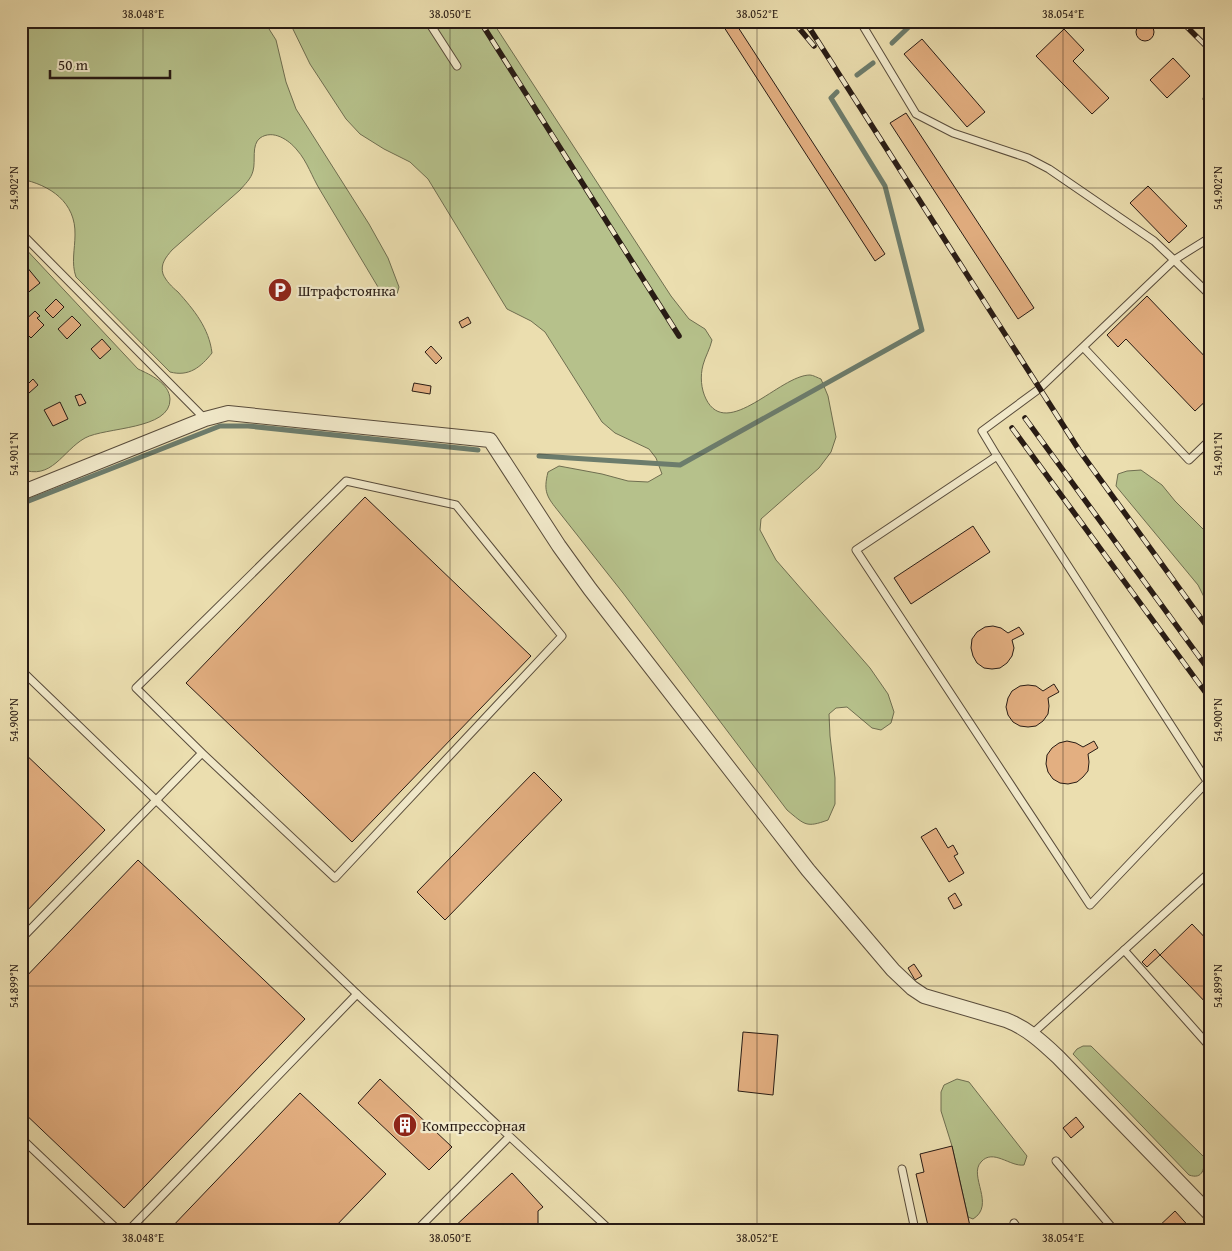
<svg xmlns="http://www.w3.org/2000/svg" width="1232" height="1251" viewBox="0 0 1232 1251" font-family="'Gentium Book Plus',serif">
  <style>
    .green { fill: #b6c18b; stroke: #6f6e50 }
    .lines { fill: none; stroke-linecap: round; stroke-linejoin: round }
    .stream { stroke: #6c7c6c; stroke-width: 5 }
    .building { fill: #e3af81; stroke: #281b14 }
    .service-casing { stroke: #594c3b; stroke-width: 9 }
    .minor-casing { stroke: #594c3b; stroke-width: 16 }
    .service { stroke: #f2eacb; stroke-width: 7 }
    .minor { stroke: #f2eacb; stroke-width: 14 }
    .rail-casing { stroke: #281b14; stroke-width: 5.5 }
    .rail { stroke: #f2eacb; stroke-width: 4; stroke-dasharray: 11; stroke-linecap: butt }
    .ticks { fill: none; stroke: #281b14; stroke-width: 1; stroke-opacity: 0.45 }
    .labels { text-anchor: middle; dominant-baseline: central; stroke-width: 4.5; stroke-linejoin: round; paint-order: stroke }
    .poi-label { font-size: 15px; fill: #281b14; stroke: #f2eacb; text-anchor: start }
    .neatline { fill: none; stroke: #281b14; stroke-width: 2 }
    .ticks-label { font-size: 12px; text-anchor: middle; fill: #281b14 }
  </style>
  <rect width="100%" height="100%" fill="#ebdeaf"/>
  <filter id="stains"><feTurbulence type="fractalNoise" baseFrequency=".004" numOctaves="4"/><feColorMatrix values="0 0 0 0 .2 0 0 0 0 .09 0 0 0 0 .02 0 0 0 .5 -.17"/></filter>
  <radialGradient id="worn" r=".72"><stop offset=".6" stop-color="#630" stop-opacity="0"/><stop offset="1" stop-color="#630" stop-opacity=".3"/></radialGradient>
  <!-- green -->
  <g class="green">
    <path d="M21,21H264L276,40L286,82L296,109L369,224L388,258L399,287L397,294L393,297H387L381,292C361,258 340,224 320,190C312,177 307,161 297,150C289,140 273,129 260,138C251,145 256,161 253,171C251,179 245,184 240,190L172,250C166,257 160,264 163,274C166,281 172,287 178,292C194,310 209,328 212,353C201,367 189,377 170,372L76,277C71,263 75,249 75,235C76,202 50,185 21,179Z"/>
    <path d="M289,21H492L671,296L689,319L705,329L712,340C710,349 705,357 703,365C700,376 701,389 706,399C727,441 780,375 810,375C813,375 818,378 821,379L828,396L836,437L831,452L819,468L761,519L760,530L776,560L870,668L888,694L894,712L891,723L881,730L872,728L847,707L836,708L829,714L830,736L835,778V804L828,820C806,828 805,825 787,810L623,593L559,512C547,497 543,492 548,472L559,466L602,474L628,481L648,482L662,474L656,458L649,449L615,433L602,422L545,332L531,321L507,309L428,179L410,162L384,149L360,134L346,119L310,64Z"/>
    <path d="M21,244L138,369C151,375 169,383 170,399C171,430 105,427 85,438C62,451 52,481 21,469Z"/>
    <path d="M1141,470L1162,485L1175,501L1211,537V611L1198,585L1116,486L1118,474L1127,471Z"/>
    <path d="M1083,1046H1091L1204,1157C1205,1168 1203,1180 1189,1175L1073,1054L1077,1049Z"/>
    <path d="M957,1079L969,1082L1027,1156L1024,1165C1010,1167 993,1148 981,1162C968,1176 996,1205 973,1219L968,1217L952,1146L941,1111V1092L944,1085Z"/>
  </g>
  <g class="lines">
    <!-- stream -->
    <g class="stream">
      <path d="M892,43L915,21"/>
      <path d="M857,75L873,63"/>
      <path d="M539,456L680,465L922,330L885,186L831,98L837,92"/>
      <path d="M21,504L220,426H248L478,450"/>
    </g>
  </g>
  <!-- building -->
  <g class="building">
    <path d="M720,21H734L885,254L875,261Z"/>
    <path d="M1152,21H1162L1157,26Z"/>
    <circle cx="1145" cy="32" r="9"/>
    <path d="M1064,29L1084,50L1073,61L1109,98L1092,114L1036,56Z"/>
    <path d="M922,39L985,112L967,127L904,54Z"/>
    <path d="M1173,58L1190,76L1167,98L1150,80Z"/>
    <path d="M1210,89H1211V108L1205,104L1203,99L1205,92Z"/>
    <path d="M906,113L1034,308L1018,319L890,123Z"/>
    <path d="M1148,186L1187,226L1169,243L1130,203Z"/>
    <path d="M26,266L40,283L25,295L21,291V269Z"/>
    <path d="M1147,296L1211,363V396L1195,411L1126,339L1118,347L1107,335Z"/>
    <path d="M56,299L64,307L53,318L45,310Z"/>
    <path d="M35,311L40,316L37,318L44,325L31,338L21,328V324Z"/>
    <path d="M72,316L81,325L67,339L58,329Z"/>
    <path d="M468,317L471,323L462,328L459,322Z"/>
    <path d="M102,339L111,349L100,359L91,349Z"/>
    <path d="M431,346L442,358L436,364L425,352Z"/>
    <path d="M33,379L38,385L29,393L24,388Z"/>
    <path d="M414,383L431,386L430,394L412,391Z"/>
    <path d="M81,394L86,403L79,406L75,396Z"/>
    <path d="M60,402L68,419L53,426L44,410Z"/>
    <path d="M365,497L531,656L352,842L186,683Z"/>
    <path d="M973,526L990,552L911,604L894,578Z"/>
    <path d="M993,626L1001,628L1008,633L1019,627L1024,634L1012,640L1014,648L1012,656L1007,663L1000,668L992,669L984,668L977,663L973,656L971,648L972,639L977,632L985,627Z"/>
    <path d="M1054,684L1059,692L1048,698L1049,706L1048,714L1043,721L1036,726L1028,727L1020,726L1013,722L1008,715L1006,707L1008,698L1012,691L1020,686L1028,685L1036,686L1043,691Z"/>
    <path d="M1067,741L1076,743L1083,747L1094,741L1098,748L1088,754L1089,762L1088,771L1083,777L1077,782L1068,784L1060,783L1053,779L1048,772L1046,764L1047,755L1052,748L1059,743Z"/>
    <path d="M21,750L105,830L21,917Z"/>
    <path d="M534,772L562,800L445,920L417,892Z"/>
    <path d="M936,828L948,848L953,845L958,854L954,856L964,873L949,882L921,837Z"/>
    <path d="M138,860L305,1019L124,1208L21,1110V982Z"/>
    <path d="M955,893L962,905L954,909L948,898Z"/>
    <path d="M1192,924L1211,944V1008L1160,955Z"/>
    <path d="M1155,949L1160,955L1147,967L1142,962Z"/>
    <path d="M914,964L922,976L915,980L908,968Z"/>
    <path d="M743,1032L778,1035L773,1095L738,1091Z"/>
    <path d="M380,1079L452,1147L429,1170L358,1103Z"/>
    <path d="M300,1093L386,1174L332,1230H169Z"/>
    <path d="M1076,1117L1084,1127L1071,1138L1063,1128Z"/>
    <path d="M952,1146L970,1226L953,1230H929L916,1174L924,1172L920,1154Z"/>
    <path d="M512,1173L543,1207L538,1211V1230H451Z"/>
    <path d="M1175,1211L1192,1230H1155Z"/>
  </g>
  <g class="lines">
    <!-- service casing -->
    <g class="service-casing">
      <g id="service">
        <path d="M428,21L457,66"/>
        <path d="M860,21L916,114L953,133L1028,158L1049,169L1154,241L1174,260L1039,389L982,431L997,456"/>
        <path d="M21,233L205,419"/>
        <path d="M1211,237L1174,260L1211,296"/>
        <path d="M1084,348L1189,460L1211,439"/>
        <path d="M21,447L24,446"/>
        <path d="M21,670L357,994L610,1230"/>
        <path d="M1207,781L997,456L856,550L1090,905L1211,778"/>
        <path d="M21,939L202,753L335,878L562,636L456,505L346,481L136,688L202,753"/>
        <path d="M1124,950L1211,1048"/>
        <path d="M1032,1034L1211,871"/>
        <path d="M21,1138L118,1230"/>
        <path d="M1056,1161L1114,1230"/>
        <path d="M902,1169L915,1230"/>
        <path d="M1014,1223L1019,1230"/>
        <path d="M129,1230L357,994"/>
        <path d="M417,1230L509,1137"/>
      </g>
    </g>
    <!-- minor casing -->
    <g class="minor-casing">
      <path id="minor" d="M21,493L205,419L228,413L490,440L559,546L590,589L808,870L893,970L912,988L924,996L1006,1020C1027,1028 1042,1042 1058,1057L1211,1215"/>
    </g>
    <!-- service -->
    <use href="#service" class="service"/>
    <!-- minor -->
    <use href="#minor" class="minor"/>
    <!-- rail casing -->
    <g class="rail-casing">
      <g id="rail">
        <path d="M480,21L679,336"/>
        <path d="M793,21L814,46"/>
        <path d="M805,21L1079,450L1211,632"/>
        <path d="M1181,21L1211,51"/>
        <path d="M1025,418L1211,673"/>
        <path d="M1012,428L1211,700"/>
      </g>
    </g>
    <!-- rail -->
    <use href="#rail" class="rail"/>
  </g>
  <!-- ticks -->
  <path class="ticks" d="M143,21V1230M450,21V1230M757,21V1230M1063,21V1230M21,188H1211M21,454H1211M21,720H1211M21,986H1211"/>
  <!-- icons -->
  <defs>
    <g id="parking-disc" transform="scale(1.25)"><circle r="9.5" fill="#8f2418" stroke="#f2eacb"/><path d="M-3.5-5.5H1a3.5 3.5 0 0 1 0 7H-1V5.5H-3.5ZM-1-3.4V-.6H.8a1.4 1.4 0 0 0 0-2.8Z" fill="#fff"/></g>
    <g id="building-disc" transform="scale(1.25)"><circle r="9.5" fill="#8f2418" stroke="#f2eacb"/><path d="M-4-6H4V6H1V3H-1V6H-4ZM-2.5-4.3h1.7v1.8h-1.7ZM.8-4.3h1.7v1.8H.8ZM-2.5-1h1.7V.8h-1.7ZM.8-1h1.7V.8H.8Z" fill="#fff"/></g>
  </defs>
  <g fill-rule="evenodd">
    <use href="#parking-disc" x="280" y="290"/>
    <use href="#building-disc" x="405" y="1125"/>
  </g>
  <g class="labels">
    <!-- poi labels -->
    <g class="poi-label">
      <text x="298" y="290">Штрафстоянка</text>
      <text x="422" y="1125">Компрессорная</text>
    </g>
  </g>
  <!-- margin -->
  <rect width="1232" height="1251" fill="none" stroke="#ebdeaf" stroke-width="55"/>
  <!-- scale -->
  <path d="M50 70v8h120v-8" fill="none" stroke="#281b14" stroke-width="2.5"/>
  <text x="58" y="70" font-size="15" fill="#281b14" stroke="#f2eacb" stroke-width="4" paint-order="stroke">50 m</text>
  <rect x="28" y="28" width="1176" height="1196" class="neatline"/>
  <g class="ticks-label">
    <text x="143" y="18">38.048°E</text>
    <text x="450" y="18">38.050°E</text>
    <text x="757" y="18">38.052°E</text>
    <text x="1063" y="18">38.054°E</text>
    <text transform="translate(14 188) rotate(-90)" y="4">54.902°N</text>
    <text transform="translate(1218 188) rotate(-90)" y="4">54.902°N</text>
    <text transform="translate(14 454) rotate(-90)" y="4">54.901°N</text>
    <text transform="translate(1218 454) rotate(-90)" y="4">54.901°N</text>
    <text transform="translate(14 720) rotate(-90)" y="4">54.900°N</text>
    <text transform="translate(1218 720) rotate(-90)" y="4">54.900°N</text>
    <text transform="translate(14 986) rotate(-90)" y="4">54.899°N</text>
    <text transform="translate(1218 986) rotate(-90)" y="4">54.899°N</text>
    <text x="143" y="1242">38.048°E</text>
    <text x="450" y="1242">38.050°E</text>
    <text x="757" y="1242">38.052°E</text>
    <text x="1063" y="1242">38.054°E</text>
  </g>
  <rect width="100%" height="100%" filter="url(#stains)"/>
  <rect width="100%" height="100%" fill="url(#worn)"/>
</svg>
